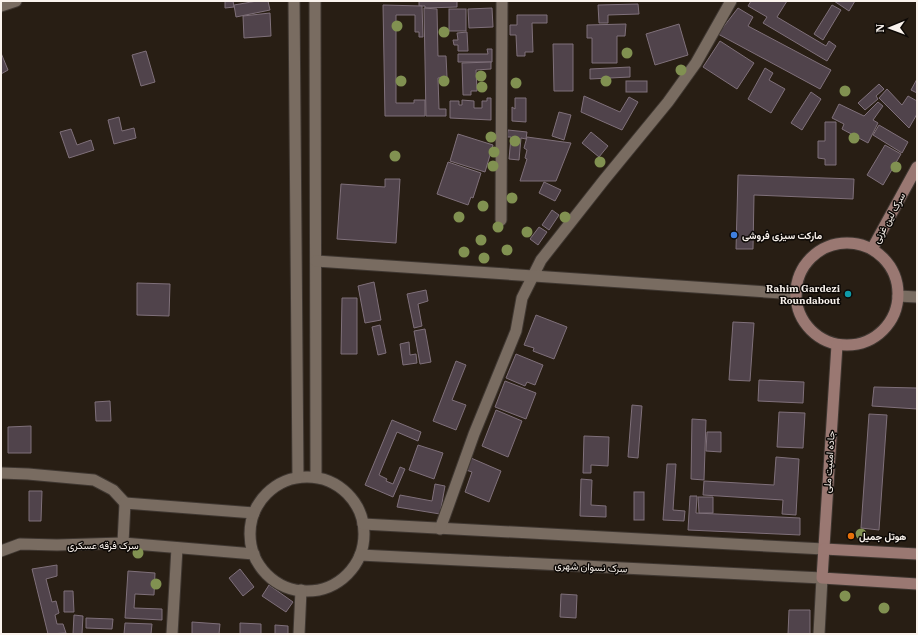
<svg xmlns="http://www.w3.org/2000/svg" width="918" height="635" viewBox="0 0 918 635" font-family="'IBM Plex Serif',Vazirmatn,serif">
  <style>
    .building { fill: #50434b; stroke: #7f707a }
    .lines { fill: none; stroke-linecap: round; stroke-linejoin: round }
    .minor-casing { stroke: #3f3731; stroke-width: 13 }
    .tertiary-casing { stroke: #3f3731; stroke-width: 13 }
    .secondary-casing { stroke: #3f3731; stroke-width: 13 }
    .minor { stroke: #796c61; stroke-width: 11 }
    .tertiary { stroke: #796c61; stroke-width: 11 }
    .secondary { stroke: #9a7872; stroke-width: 11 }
    .tree { fill: #819151 }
    .shop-dot { fill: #3f7fe0; stroke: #0d0906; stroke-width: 1.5 }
    .culture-dot { fill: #0f9aa8; stroke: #0d0906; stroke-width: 1.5 }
    .food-dot { fill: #e8710a; stroke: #0d0906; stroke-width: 1.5 }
    .labels { text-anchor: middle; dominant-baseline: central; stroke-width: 3; stroke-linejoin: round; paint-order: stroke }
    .street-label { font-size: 10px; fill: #faf3ed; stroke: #0d0906 }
    .poi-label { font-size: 10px; font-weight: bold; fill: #faf3ed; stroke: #0d0906; text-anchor: start }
  </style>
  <rect width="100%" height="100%" fill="#281e14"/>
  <!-- building -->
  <g class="building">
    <path d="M225,1H233L234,7L225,8Z"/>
    <path d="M257,1H268L270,10L236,17L234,5Z"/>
    <path d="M419,1H457V7L425,8V6H419Z"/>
    <path d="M751,1H787L777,17L826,46L829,41L836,46L827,61L763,23L767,17L748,6Z"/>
    <path d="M834,1H855L849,11Z"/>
    <path d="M638,4L639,14L608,15V23H599L598,5Z"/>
    <path d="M383,5L422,6L423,37H419V32H415V15H396V103H414V100H425V116H385Z"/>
    <path d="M832,5L841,10L823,40L814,34Z"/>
    <path d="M424,8L437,9L438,56H446L447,77L438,78L439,109H446V116H426Z"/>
    <path d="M492,8L493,27L469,28L468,9Z"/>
    <path d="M738,8L753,17L748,26L831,70L820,89L718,34Z"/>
    <rect x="449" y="9" width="17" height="22"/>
    <path d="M270,13L271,36L244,38L243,16Z"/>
    <path d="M517,15H547V23H532L533,52H525V56H517L516,35H510V25H517Z"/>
    <path d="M626,24L625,36H617V63H592V38H587V25Z"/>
    <path d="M679,24L688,55L655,65L646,34Z"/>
    <path d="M467,32L468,51H458V45H454L453,40H458L457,33Z"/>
    <path d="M720,41L754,63L737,89L703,67Z"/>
    <path d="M553,44H573V91H554Z"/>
    <path d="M487,49H492V62H458V54H488Z"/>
    <path d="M146,51L155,82L141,86L132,55Z"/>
    <path d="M1,53L8,70L1,74Z"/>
    <path d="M491,62V69L476,70L477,91H471V95H463L462,63Z"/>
    <path d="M630,67V77L590,79V69Z"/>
    <path d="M765,68L773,73L769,80L785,89L771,113L748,99Z"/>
    <path d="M917,79V93L911,90Z"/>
    <rect x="626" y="81" width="21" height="11"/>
    <path d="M879,84L884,89L876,96L878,99L865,110L858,103Z"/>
    <path d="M887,89L902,105L908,96L917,101V114L909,128L879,98Z"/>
    <path d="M811,92L821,99L802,130L791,123Z"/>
    <path d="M584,96L620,112L629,97L638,102L622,130L581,112Z"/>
    <path d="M487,98H491V120L450,118V101H459V105H462V100L474,101V108H482V101H487Z"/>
    <path d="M515,98H526V122L512,121V107L515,109Z"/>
    <path d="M878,102L883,106L873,120L878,123L868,143L842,129L844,124L832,118L839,104L864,116Z"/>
    <path d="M559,112L571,115L564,140L552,136Z"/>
    <path d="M119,117L122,131L134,128L136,138L114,144L108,120Z"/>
    <path d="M825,122H836V165H825V159L818,158V141H825Z"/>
    <path d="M879,125L908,142L902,153L873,135Z"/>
    <path d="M71,129L77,145L91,140L94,150L69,158L60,132Z"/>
    <path d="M508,130L527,132L526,139L521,138L519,160L509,159L511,137H507Z"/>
    <path d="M591,132L608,146L599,157L582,143Z"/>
    <path d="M458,134L493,145L485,172L450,161Z"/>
    <path d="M527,137L571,143L556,181H520L527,159L525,158L527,150L524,148Z"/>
    <path d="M885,145L901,154L883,185L867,175Z"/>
    <path d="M448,162L481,173L473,198L471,197L468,205L437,194Z"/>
    <path d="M738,175L854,179L853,199L754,195L753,249H736Z"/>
    <path d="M385,179H400L396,243L337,239L341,184L385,187Z"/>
    <path d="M544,182L561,190L555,201L539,193Z"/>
    <path d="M552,210L559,215L549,230L542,225Z"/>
    <path d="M539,227L547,232L538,245L530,239Z"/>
    <path d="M374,282L381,320L365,323L358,286Z"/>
    <path d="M137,283L170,284L169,316L137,315Z"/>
    <path d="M426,290L428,301L418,304L422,326L414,328L407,294Z"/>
    <path d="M342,298H357V354H341Z"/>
    <path d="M536,315L567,327L554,359L533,351L534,348L524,345Z"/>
    <path d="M733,322L754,323L750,381L729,380Z"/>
    <path d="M380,325L386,353L378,355L372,327Z"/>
    <path d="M425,329L431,362L420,364L414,331Z"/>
    <path d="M409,342L410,355L416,354L417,363L403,365L400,344Z"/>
    <path d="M516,354L543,365L535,385L527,382L525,386L506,378Z"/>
    <path d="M456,361L466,365L452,400L466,405L456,430L433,421Z"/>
    <path d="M759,380L804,382L803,403L758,401Z"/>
    <path d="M505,381L536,393L526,419L495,407Z"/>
    <path d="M874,387L917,388V409L872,406Z"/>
    <path d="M110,401L111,421H96L95,402Z"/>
    <path d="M632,405L642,406L638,458L628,457Z"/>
    <path d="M496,410L522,421L508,457L482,446Z"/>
    <path d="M779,412L805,413L803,448L777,447Z"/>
    <path d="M869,414L887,415L879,530L861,528Z"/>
    <path d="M692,419L706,420L704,480L691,479Z"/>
    <path d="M392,420L421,432L418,441L397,432L379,475L387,479L386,481L393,484L400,467L405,469L393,497L365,485Z"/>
    <path d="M31,426V453H8V427Z"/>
    <path d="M707,432H721V452L706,451Z"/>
    <path d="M584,436L609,437L608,466L591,465V473H583Z"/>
    <path d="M418,445L443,453L434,479L409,470Z"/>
    <path d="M776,457L799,459L796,515L782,514L783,500L703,495L704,481L774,485Z"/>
    <path d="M471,458L501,471L489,502L465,492L472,472L466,470Z"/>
    <path d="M667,464H676L673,510L685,511L684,521L663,520Z"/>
    <path d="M581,479L592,480L591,505L606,506V517L580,516Z"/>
    <path d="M435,484L445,486L440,514L397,507L400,495L432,501Z"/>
    <path d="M29,491H42L41,521H29Z"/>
    <rect x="634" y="492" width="10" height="28"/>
    <path d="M690,496H697L696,513L800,518V535L688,530Z"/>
    <path d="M698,497H713V513H699Z"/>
    <path d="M57,565V576L46,579L52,602L56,601L59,613L55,615L57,624H63L66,633L48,634L32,569Z"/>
    <path d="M240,569L254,587L243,596L229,578Z"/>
    <path d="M128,571L155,573L154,595L135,594L134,608L162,609V620L125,618Z"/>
    <path d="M269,585L293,602L286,612L262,596Z"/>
    <path d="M64,591H73L74,612H64Z"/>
    <path d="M561,594L577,595L576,618L560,617Z"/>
    <path d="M789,610H810V634H788Z"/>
    <path d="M74,615L83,616L82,634H73Z"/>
    <path d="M86,618L113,619L112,629L86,628Z"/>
    <path d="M192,622L220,624L219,634H192Z"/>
    <path d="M125,623L152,624L151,634H124Z"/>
    <path d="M240,623L261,624V634H240Z"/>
    <path d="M275,625L288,626V634H275Z"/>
  </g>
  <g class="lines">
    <!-- minor casing -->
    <g class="minor-casing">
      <g id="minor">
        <path d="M1,6L16,1"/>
        <path d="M501,220L502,1"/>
        <path d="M898,296L917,297"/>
        <path d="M1,473L28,474L94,480L113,490L125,503"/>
        <circle cx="307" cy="534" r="57"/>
        <path d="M363,524L824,549"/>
        <path d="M440,529L474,434L516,331L522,298L541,260L604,180L668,102L696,63L731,1"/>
        <path d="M123,543L125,503L254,513"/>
        <path d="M1,551L20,544L57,545L123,543L254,554"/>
        <path d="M360,555L822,578"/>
        <path d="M172,634L177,548"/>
        <path d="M299,634L301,590"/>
      </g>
    </g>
    <!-- tertiary casing -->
    <g class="tertiary-casing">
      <g id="tertiary">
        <path d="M294,1L298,477"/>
        <path d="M315,1L316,477"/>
        <path d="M316,261L796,294"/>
        <path d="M819,634L822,578"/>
      </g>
    </g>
    <!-- secondary casing -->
    <g class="secondary-casing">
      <g id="secondary">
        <circle cx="847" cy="294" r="51"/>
        <path d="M872,249L917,167"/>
        <path d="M837,345L822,578L917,584"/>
        <path d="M824,549L917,554"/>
      </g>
    </g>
    <!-- minor -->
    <use href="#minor" class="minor"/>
    <!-- tertiary -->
    <use href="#tertiary" class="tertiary"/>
    <!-- secondary -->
    <use href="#secondary" class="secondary"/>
  </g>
  <!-- trees -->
  <g class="tree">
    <circle cx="397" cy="26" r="5.5"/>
    <circle cx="444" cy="32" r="5.5"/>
    <circle cx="627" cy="53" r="5.5"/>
    <circle cx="681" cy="70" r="5.5"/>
    <circle cx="481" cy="76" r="5.5"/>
    <circle cx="401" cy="81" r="5.5"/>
    <circle cx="444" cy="81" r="5.5"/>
    <circle cx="606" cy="81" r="5.5"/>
    <circle cx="516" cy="83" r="5.5"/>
    <circle cx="482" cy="87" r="5.5"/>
    <circle cx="845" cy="91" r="5.5"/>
    <circle cx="491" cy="137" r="5.5"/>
    <circle cx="854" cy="138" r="5.5"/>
    <circle cx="515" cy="141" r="5.5"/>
    <circle cx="494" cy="152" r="5.5"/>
    <circle cx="395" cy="156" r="5.5"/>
    <circle cx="600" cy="162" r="5.5"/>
    <circle cx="493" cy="166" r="5.5"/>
    <circle cx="896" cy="167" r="5.5"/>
    <circle cx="512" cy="198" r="5.5"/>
    <circle cx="483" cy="206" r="5.5"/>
    <circle cx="459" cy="217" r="5.5"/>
    <circle cx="565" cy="217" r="5.5"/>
    <circle cx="498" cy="227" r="5.5"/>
    <circle cx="527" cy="232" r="5.5"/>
    <circle cx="481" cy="240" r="5.5"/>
    <circle cx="507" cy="250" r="5.5"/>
    <circle cx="464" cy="252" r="5.5"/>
    <circle cx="484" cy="258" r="5.5"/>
    <circle cx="861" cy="534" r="5.5"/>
    <circle cx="138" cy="553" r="5.5"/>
    <circle cx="156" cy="584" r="5.5"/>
    <circle cx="845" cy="596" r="5.5"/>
    <circle cx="884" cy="608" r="5.5"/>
  </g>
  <!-- markers -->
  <circle class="shop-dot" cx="734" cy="235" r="4"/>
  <circle class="culture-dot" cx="848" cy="294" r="4"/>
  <circle class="food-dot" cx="851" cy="536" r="4"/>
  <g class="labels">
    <!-- street labels -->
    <g class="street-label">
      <text transform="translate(889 218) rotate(-61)">سرک لین غزنی</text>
      <text transform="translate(829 462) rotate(-86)">جاده امنیت ملی</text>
      <text x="103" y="545">سرک فرقه عسکری</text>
      <text transform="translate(591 567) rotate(3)">سرک نسوان شهری</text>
    </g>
    <!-- poi labels -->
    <g class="poi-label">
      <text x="742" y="235">مارکت سیزی فروشی</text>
      <text x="840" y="288" text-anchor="end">Rahim Gardezi<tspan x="840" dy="12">Roundabout</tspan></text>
      <text x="859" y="536">هوتل جمیل</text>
    </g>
  </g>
  <!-- border -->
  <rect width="918" height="635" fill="none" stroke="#faf3ed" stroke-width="4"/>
  <!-- north arrow -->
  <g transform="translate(890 28) rotate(269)" stroke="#0d0906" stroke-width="3" paint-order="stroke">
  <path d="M0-3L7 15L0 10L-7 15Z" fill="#faf3ed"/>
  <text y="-6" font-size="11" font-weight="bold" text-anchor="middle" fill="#faf3ed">N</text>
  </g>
</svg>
